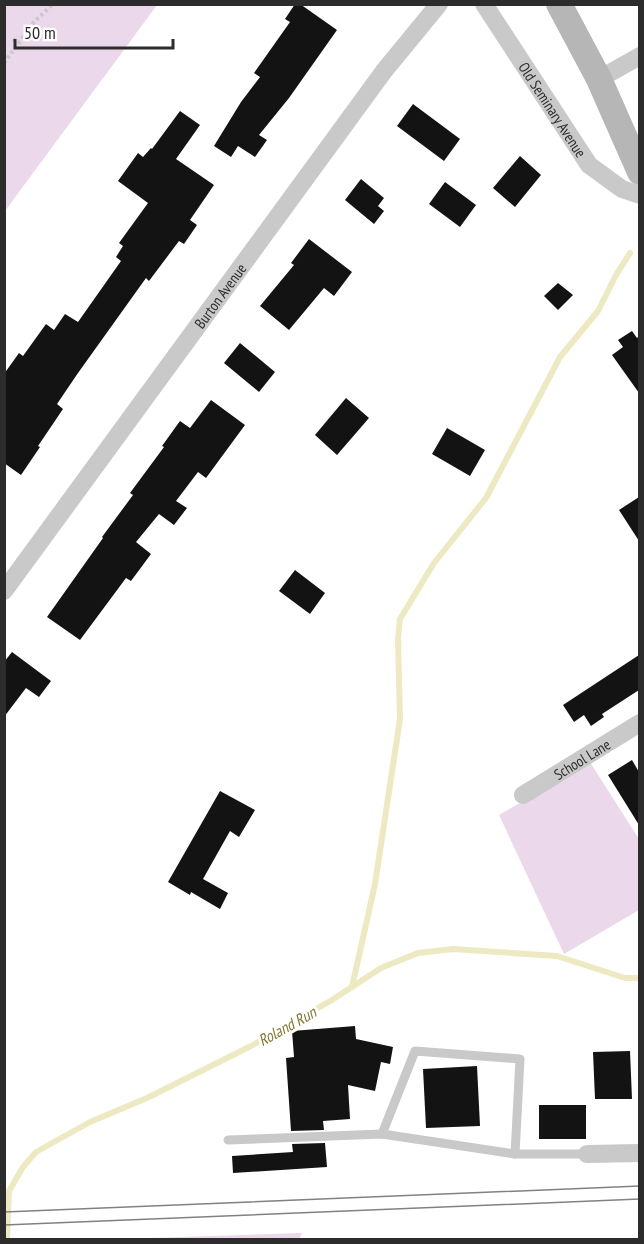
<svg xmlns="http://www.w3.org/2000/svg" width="644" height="1244" viewBox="0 0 644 1244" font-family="'PT Sans Narrow',sans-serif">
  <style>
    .green { fill: #ebd8eb }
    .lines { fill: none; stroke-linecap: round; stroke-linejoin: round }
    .stream { stroke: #ede9c2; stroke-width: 6 }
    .building { fill: #131313 }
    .path { stroke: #c9c9c9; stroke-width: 4; stroke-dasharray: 3 3; stroke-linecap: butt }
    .service { stroke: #c9c9c9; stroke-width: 9 }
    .minor { stroke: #c9c9c9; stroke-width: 18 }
    .secondary { stroke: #b6b6b6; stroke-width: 26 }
    .tram { stroke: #818181; stroke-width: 1.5 }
    .labels { text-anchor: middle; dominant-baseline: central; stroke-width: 6; stroke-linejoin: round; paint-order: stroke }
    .street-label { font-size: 15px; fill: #2c2c2c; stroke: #fff }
    .water-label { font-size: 16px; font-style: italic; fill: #807830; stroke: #fff }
  </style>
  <rect width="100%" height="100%" fill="#fff"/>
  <!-- green -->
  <g class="green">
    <path d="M5,4L157,5L5,211L4,5Z"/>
    <path d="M588,759L639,839V910L564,954L499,815L548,787L564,780Z"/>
    <path d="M302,1233L299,1240L121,1239Z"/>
  </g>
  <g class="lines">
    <!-- stream -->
    <g class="stream">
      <path d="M352,987L375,884L400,719L398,639L400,619L434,563L486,498L560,357L598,311L616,275L630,253"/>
      <path d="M7,1240L9,1191L23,1167L36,1152L90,1122L147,1098L251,1046L332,1000L381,968L418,953L453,949L557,956L625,978H640"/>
    </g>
  </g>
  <!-- building -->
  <g class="building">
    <path d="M295,4H300L337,30L289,98L259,135L267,140L255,157L238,146L231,157L214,146L241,102L260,77L254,73L290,22L285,19Z"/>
    <path d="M413,104L460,139L444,161L397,126Z"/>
    <path d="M180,111L200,125L176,159L214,185L190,220L197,225L184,244L179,241L149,281L146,278L78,373L57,404L63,409L38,446L40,447L21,475L4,463V374L19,353L23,356L46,324L54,330L65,314L78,322L121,261L116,257L123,246L119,243L148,203L118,181L138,153L143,157L151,148L152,149Z"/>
    <path d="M520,156L541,175L515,207L493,188Z"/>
    <path d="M361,179L384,198L378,206L384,211L374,224L345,200Z"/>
    <path d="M445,182L476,205L460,227L429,204Z"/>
    <path d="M309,239L352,272L334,296L324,288L289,330L260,306L294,265L291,263Z"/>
    <path d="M558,283L573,295L558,310L544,296Z"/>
    <path d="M632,331L637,338L639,336V393L612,355L623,347L618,340Z"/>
    <path d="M240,343L275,372L259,392L224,363Z"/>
    <path d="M346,398L369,418L337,455L315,435Z"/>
    <path d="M211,400L245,425L206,478L198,472L176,501L187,508L174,525L159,514L136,542L151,554L131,581L126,578L80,640L47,617L103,538L102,537L133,495L130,493L164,447L162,446L180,421L190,428Z"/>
    <path d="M447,428L485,450L470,476L432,454Z"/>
    <path d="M639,497V541L619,510Z"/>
    <path d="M295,570L325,593L310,614L279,591Z"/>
    <path d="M12,652L51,681L39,697L26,688L4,717V662Z"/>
    <path d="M639,655V690L602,714L604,717L591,726L584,715L574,722L563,705Z"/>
    <path d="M632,760L639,772V825L608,775Z"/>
    <path d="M220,791L255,810L239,837L230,831L203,879L228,893L220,909L191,892L190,895L168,882Z"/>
    <path d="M355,1026L356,1039L393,1047L390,1064L381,1062L375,1091L348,1085L350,1119L323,1121L324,1130L291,1131L286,1058L294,1057L292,1031Z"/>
    <path d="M630,1051L632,1099H595L593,1052Z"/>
    <path d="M477,1066L480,1126L426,1128L423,1069Z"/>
    <rect x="539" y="1105" width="47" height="34"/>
    <path d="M325,1143L327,1167L233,1173L232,1156L293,1152L292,1144Z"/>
  </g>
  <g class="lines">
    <!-- path -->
    <g class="path">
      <path d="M13,39L19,43"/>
      <path d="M4,63L34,22L53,4"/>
    </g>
    <!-- service -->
    <g class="service">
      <path d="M382,1134L415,1051L520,1059L515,1154"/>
      <path d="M228,1140L382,1134L515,1154H587"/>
    </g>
    <!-- minor -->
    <g class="minor">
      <path id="s1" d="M484,4L589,165L622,189L640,195"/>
      <path d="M599,79L640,56"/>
      <path id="s2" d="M4,591L384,71L439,4"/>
      <path id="s3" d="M523,795L640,723"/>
      <path d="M587,1154L640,1153"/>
    </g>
    <!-- secondary -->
    <path class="secondary" d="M559,4L599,79L640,172"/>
    <!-- tram -->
    <g class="tram">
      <path d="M4,1212L640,1186"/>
      <path d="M4,1225L640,1199"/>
    </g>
  </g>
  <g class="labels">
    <!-- street labels -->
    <g class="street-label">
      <text stroke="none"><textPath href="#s1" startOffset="126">Old Seminary Avenue</textPath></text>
      <text stroke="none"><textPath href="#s2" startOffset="366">Burton Avenue</textPath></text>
      <text stroke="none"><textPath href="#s3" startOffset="69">School Lane</textPath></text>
    </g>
    <!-- water labels -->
    <g class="water-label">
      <text transform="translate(287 1026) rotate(-29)">Roland Run</text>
    </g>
  </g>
  <!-- border -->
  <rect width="644" height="1244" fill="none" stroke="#2c2c2c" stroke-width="12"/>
  <!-- scale -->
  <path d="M15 39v9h158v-9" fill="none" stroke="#2c2c2c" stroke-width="3"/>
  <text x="24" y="39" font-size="18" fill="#2c2c2c" stroke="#ffffff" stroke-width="4.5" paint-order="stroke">50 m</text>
</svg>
